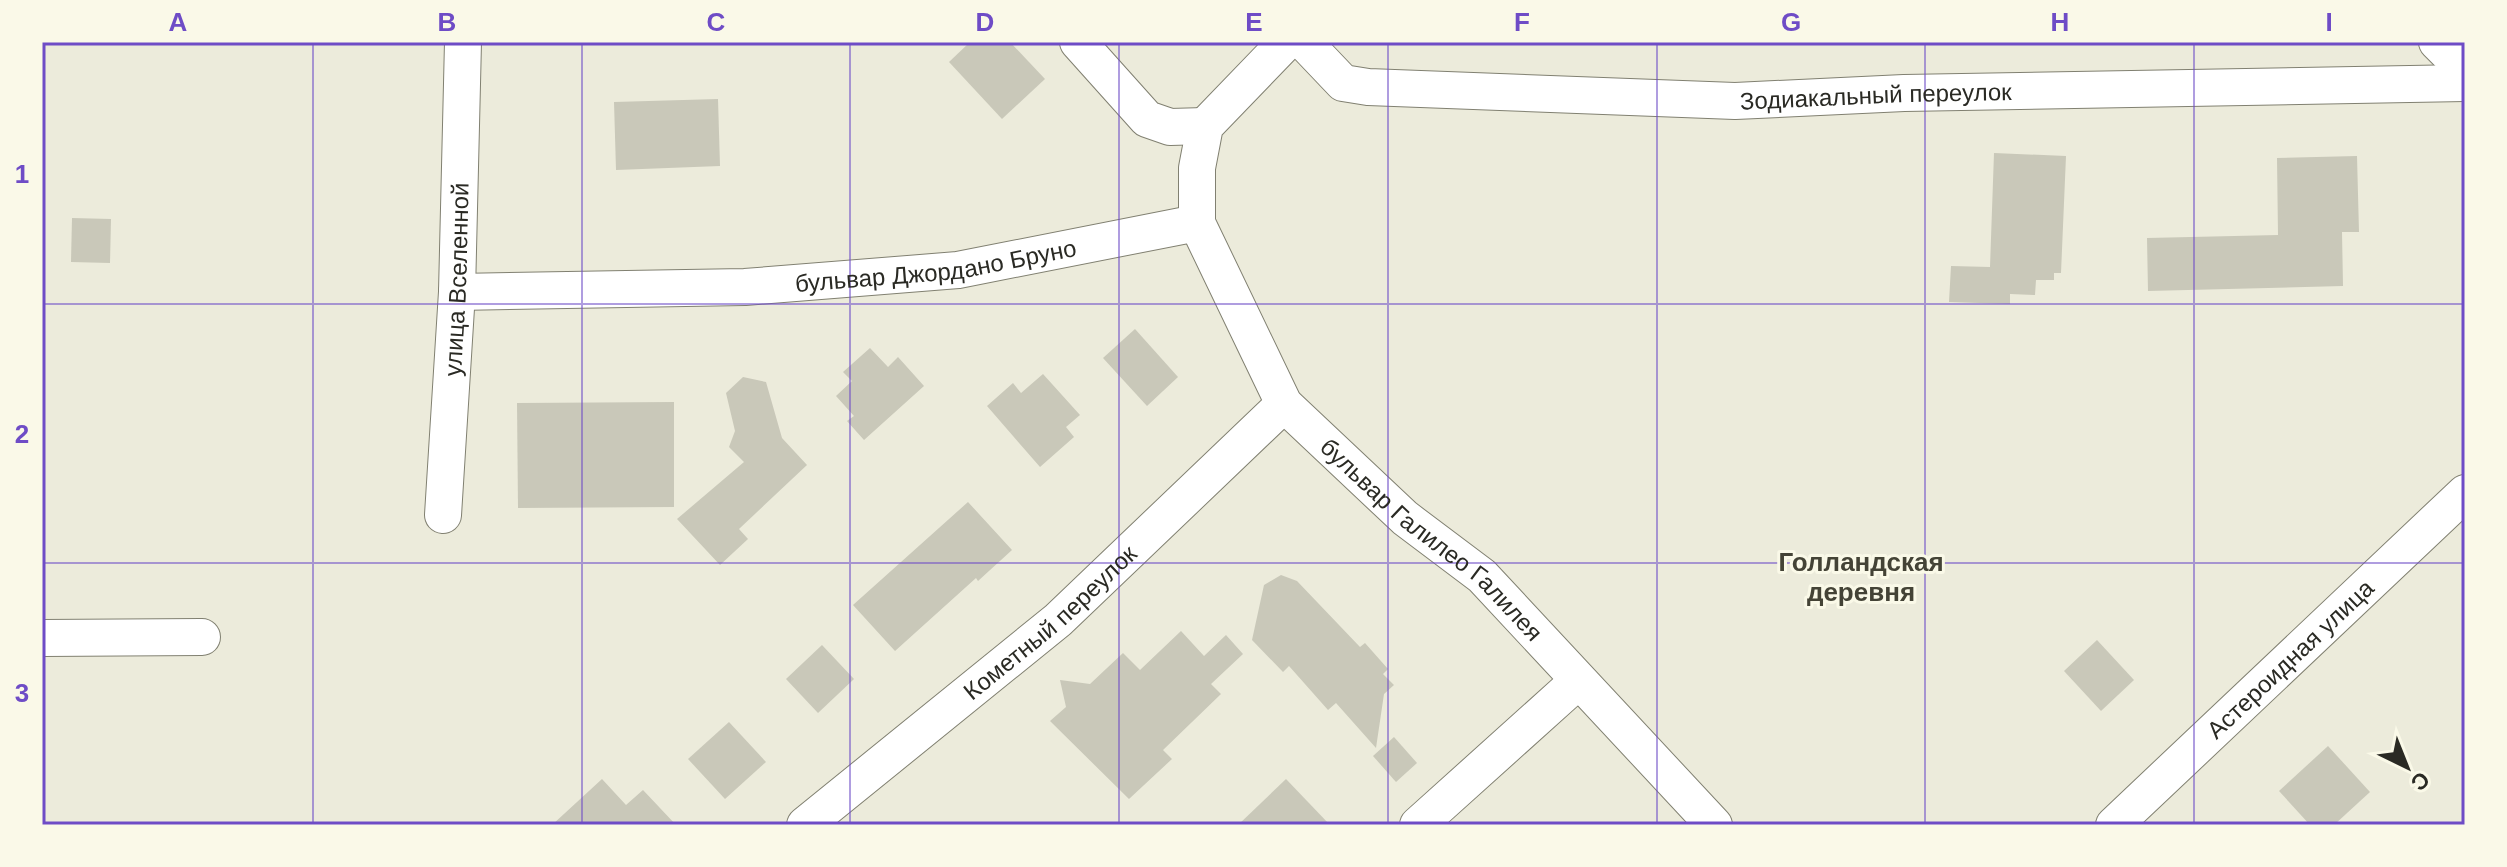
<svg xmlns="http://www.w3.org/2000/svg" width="2507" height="867" viewBox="0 0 2507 867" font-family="Arial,sans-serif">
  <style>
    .building { fill: #c9c8b9 }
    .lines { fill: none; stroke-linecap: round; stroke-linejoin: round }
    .minor-casing { stroke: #818071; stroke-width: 38 }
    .minor { stroke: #fff; stroke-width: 36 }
    .grid { fill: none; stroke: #6e4cc6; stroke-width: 2; stroke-opacity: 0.55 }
    .labels { text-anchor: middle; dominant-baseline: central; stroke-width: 6; stroke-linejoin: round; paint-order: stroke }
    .street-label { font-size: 24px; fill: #2a2a24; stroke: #faf9e8 }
    .neighbourhood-label { font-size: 26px; font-weight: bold; fill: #444336; stroke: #faf9e8 }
    .neatline { fill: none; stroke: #6e4cc6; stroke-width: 3 }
    .grid-label { font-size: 26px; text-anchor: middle; font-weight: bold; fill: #6e4cc6 }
  </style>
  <rect width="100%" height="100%" fill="#ecebdb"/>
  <!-- building -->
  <g class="building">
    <path d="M970,42H1010L1045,79L1002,119L949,62Z"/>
    <path d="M718,99L720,166L616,170L614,102Z"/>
    <path d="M1994,153L2066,156L2061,273H2054V280H2036L2035,295L2010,294V304L1949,302L1951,266L1990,267Z"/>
    <path d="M2357,156L2359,232H2342L2343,286L2148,291L2147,238L2278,235L2277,158Z"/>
    <path d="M72,218L111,219L110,263L71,262Z"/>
    <path d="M1135,329L1178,377L1147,406L1103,358Z"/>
    <path d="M870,348L888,367L898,357L924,386L864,440L847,421L854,416L836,396L852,381L843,372Z"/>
    <path d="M1043,374L1080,415L1066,427L1074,437L1040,467L987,406L1013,383L1021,393Z"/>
    <path d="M743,377L766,382L782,438L807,465L739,529L748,539L720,565L677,519L744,462L729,447L735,431L726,393Z"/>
    <path d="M674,402V507L518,508L517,403Z"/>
    <path d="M968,502L1012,550L978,581L976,578L895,651L853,605Z"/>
    <path d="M1281,575L1297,581L1360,647L1365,643L1388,669L1383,674L1394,685L1384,694L1376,748L1336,703L1328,710L1289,666L1283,672L1252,640L1264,585Z"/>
    <path d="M1181,631L1204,656L1226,635L1243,654L1211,684L1221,694L1163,750L1172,759L1129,799L1050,721L1066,707L1060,680L1090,684L1123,653L1140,670Z"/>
    <path d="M2097,640L2134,680L2101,711L2064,671Z"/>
    <path d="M822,645L854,679L818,713L786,679Z"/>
    <path d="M729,722L766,762L725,799L688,759Z"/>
    <path d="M1394,737L1417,763L1396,782L1373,756Z"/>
    <path d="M2328,746L2370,792L2334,825H2310L2279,791Z"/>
    <path d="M602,779L626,805L643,790L676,825H552Z"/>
    <path d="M1286,779L1330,825H1238Z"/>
  </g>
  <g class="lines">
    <!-- minor casing -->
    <g class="minor-casing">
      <g id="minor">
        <path d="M1078,42L1147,119L1170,127L1205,126"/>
        <path id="s1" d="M1286,42L1205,126L1197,168V223L1284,404L1405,518L1482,576L1714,825"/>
        <path id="s2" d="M1304,42L1343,83L1368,87L1735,101L1904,93L2465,83"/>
        <path d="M2437,42L2465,70"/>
        <path id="s3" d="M457,292L745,287L958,270L1197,223"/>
        <path id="s4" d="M443,515L457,292L463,42"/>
        <path d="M42,638L202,637"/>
        <path id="s5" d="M805,825L1058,620L1284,404"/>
        <path d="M1418,825L1578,681"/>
        <path id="s6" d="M2114,825L2465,493"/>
      </g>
    </g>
    <!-- minor -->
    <use href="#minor" class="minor"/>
  </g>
  <!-- grid -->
  <path class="grid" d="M313,42V825M582,42V825M850,42V825M1119,42V825M1388,42V825M1657,42V825M1925,42V825M2194,42V825M42,304H2465M42,563H2465"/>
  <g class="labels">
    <!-- street labels -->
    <g class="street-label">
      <text stroke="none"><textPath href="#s2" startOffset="590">Зодиакальный переулок</textPath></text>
      <text stroke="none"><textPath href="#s3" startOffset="480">бульвар Джордано Бруно</textPath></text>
      <text stroke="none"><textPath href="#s4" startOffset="236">улица Вселенной</textPath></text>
      <text stroke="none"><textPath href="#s1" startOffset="616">бульвар Галилео Галилея</textPath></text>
      <text stroke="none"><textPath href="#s5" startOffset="318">Кометный переулок</textPath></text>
      <text stroke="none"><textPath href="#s6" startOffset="242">Астероидная улица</textPath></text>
    </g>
    <!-- neighbourhood labels -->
    <g class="neighbourhood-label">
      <text x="1861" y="562">Голландская<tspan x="1861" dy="30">деревня</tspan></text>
    </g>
  </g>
  <!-- border -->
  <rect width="2507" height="867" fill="none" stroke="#faf9e8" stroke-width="88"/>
  <!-- north arrow -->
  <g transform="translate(2407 767) rotate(137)" stroke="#faf9e8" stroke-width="6" paint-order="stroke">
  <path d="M0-6L14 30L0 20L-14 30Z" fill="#2a2a24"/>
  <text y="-12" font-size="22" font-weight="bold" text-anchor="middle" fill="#2a2a24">С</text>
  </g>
  <rect x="44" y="44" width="2419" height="779" class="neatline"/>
  <g class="grid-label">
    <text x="178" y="31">A</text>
    <text x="447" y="31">B</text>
    <text x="716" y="31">C</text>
    <text x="985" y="31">D</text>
    <text x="1254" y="31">E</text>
    <text x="1522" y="31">F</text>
    <text x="1791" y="31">G</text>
    <text x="2060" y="31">H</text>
    <text x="2329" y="31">I</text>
    <text x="22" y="183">1</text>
    <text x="22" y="443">2</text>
    <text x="22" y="702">3</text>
  </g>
</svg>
